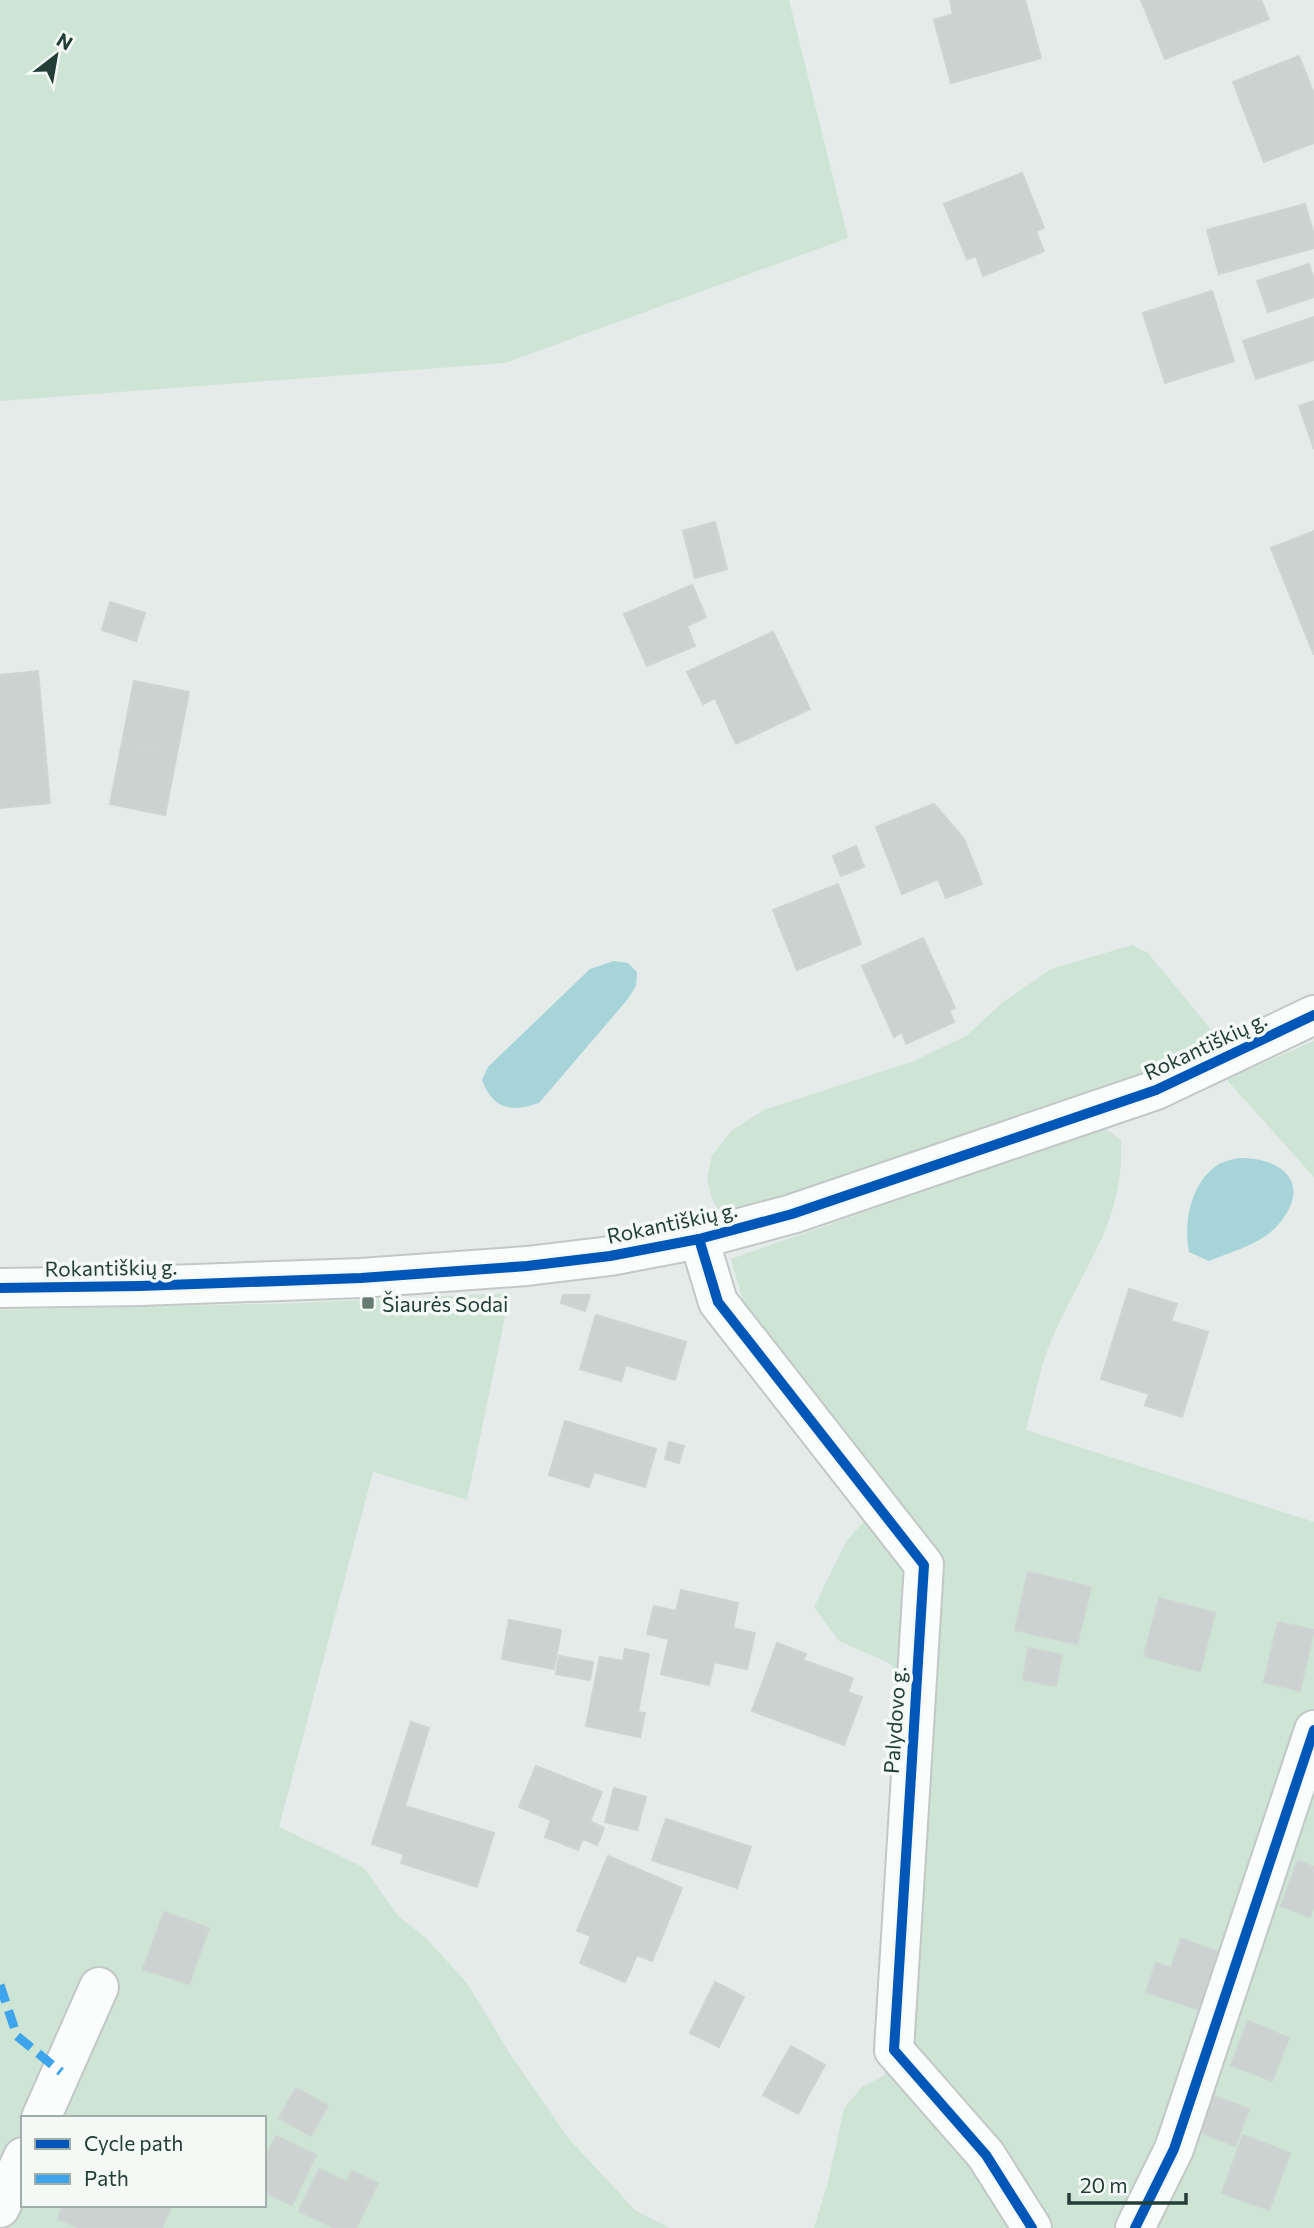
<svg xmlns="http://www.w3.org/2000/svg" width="1314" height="2228" viewBox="0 0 1314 2228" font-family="Commissioner,sans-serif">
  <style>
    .green { fill: #cee4d4; fill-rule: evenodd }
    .water { fill: #a6d4d9 }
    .building { fill: #ccd2cf; stroke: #ced4d1; stroke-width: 2 }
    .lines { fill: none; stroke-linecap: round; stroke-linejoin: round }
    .street-casing { stroke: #c2c8c5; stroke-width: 42 }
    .street { stroke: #fbfcfc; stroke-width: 38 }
    .quiet { stroke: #3ea4eb; stroke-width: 9; stroke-dasharray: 18 9; stroke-linecap: butt }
    .cycleway-casing { stroke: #f4f9f6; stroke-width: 15 }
    .cycleway { stroke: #0057b8; stroke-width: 10 }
    .poi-dot { fill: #667b74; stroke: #f4f9f6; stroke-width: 2.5 }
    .labels { text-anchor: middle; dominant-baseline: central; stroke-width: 7; stroke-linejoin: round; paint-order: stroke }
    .street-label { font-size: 21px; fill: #223e36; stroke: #f4f9f6 }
    .poi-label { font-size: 21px; fill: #223e36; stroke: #f4f9f6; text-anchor: start }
  </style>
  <rect width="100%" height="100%" fill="#e5ebe8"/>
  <!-- green -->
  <g class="green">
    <path d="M0,0H789L848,238L505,363L0,401Z"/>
    <path d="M1132,945L1148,953L1219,1039L1154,1077L733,1219L721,1214L712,1199L707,1179L712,1156L731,1131L764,1110L914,1061L966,1036L1002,1003L1051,969Z"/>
    <path d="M1314,1041V1177L1226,1079Z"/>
    <path d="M1104,1128L1121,1140C1125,1224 1081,1269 1051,1341C1039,1369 1034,1401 1026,1430L1314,1522V2228H814L828,2182L844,2108L862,2087L883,2076L911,2036L931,1710L889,1663L839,1641L814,1607L846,1542L886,1496L744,1304L731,1259Z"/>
    <path d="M510,1293L467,1500L373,1472L279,1827L363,1867L399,1917L424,1936L467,1983L510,2054L569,2139L636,2211L670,2228H0V1310L303,1303ZM23,2118H264V2205H23Z"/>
  </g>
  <!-- water -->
  <g class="water">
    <path d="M614,961L628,963L637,972L636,986L627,1000L539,1103C511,1113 493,1109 482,1080L488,1067L590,969Z"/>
    <path d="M1240,1158C1285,1158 1313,1186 1277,1226C1261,1244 1230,1252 1209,1261L1189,1252C1183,1223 1191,1181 1219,1164C1225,1161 1233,1159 1240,1158Z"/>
  </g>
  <!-- building -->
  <g class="building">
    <path d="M950,0H1025L1041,58L951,83L934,20L953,14Z"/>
    <path d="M1141,0H1261L1269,19L1165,59Z"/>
    <path d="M1299,56L1314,94V143L1264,162L1233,82Z"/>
    <path d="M1022,173L1044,228L1036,231L1044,251L983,276L976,256L967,259L944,204Z"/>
    <path d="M1305,204L1314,235V248L1219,274L1207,230Z"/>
    <path d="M1309,264L1314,280V297L1268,312L1257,281Z"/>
    <path d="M1212,291L1234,361L1165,383L1143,313Z"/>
    <path d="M1314,317V360L1256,379L1243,341Z"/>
    <path d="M1314,401V449L1299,406Z"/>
    <path d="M715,522L727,569L695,578L683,531Z"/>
    <path d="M1314,531V655L1271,548Z"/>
    <path d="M692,585L706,617L687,626L695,646L647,666L624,614Z"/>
    <path d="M110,602L145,613L136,641L102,630Z"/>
    <path d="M773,632L810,709L736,744L715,698L703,704L687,672Z"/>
    <path d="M38,671L50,803L0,808V675Z"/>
    <path d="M134,681L189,692L177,753L122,743Z"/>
    <path d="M122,743L177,753L165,815L110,804Z"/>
    <path d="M934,804L964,839L982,884L946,898L938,879L902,894L876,827Z"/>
    <path d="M856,846L864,867L841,876L833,856Z"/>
    <path d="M838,884L861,944L797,970L773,910Z"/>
    <path d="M923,938L955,1008L949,1011L954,1022L906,1044L902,1032L894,1037L862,966Z"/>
    <path d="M1129,1289L1177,1304L1171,1321L1208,1332L1182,1417L1145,1405L1149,1394L1101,1379Z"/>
    <path d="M563,1295H590L585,1311L561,1303Z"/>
    <path d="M596,1315L686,1342L675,1380L626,1365L621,1381L580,1369Z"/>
    <path d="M565,1421L656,1449L645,1487L594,1472L589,1487L549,1475Z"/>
    <path d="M669,1442L684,1446L679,1463L665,1459Z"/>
    <path d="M1028,1572L1091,1587L1077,1644L1015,1630Z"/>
    <path d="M681,1590L738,1603L733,1628L755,1633L747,1669L714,1662L709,1685L661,1674L669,1639L647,1634L654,1606L676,1611Z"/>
    <path d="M1159,1598L1215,1613L1200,1671L1144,1656Z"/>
    <path d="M509,1620L561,1630L554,1669L502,1659Z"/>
    <path d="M1278,1622L1314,1630L1300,1691L1264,1682Z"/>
    <path d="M777,1643L806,1654L803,1660L853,1678L848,1692L862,1697L844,1745L752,1711Z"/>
    <path d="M1028,1648L1062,1655L1056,1686L1023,1680Z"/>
    <path d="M625,1649L649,1654L638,1712L645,1713L640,1737L586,1726L600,1657L623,1661Z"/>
    <path d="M559,1656L593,1662L590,1680L556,1674Z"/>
    <path d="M411,1722L429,1728L405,1806L494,1833L477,1887L401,1863L404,1854L372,1844Z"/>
    <path d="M536,1766L602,1792L590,1821L604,1828L597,1845L583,1839L578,1850L545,1837L551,1820L519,1807Z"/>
    <path d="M614,1788L646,1797L637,1830L605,1822Z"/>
    <path d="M666,1819L751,1847L737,1888L652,1860Z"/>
    <path d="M608,1856L682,1888L652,1961L637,1955L625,1982L580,1963L591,1936L577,1931Z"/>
    <path d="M1298,1861L1314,1867V1905L1310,1917L1281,1906Z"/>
    <path d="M164,1912L209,1928L189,1984L143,1969Z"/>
    <path d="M1181,1939L1219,1952L1200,2010L1146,1992L1156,1963L1171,1968Z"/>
    <path d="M715,1982L744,1997L719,2047L690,2033Z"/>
    <path d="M1248,2021L1289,2038L1272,2081L1231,2065Z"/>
    <path d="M791,2046L825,2065L798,2114L763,2095Z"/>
    <path d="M296,2088L328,2106L311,2136L279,2118Z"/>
    <path d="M1213,2096L1249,2109L1235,2146L1199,2132Z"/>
    <path d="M1243,2135L1290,2153L1269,2210L1222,2193Z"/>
    <path d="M276,2136L316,2155L292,2205L264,2192V2160Z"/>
    <path d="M319,2169L347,2182L352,2171L378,2183L356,2228H335L299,2211Z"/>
    <path d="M63,2205H168L171,2207L162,2228H80L58,2219Z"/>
  </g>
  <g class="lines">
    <!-- street casing -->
    <g class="street-casing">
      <g id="street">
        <path d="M699,1239L718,1302L924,1565L894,2050L986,2155L1032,2228"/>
        <path d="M0,1288L140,1286L361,1278L527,1266L610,1256L699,1239L792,1214L1156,1090L1314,1015"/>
        <path d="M41,2118L99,1987"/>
        <path d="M0,2208L23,2157"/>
        <path d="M1135,2228L1174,2149L1314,1730"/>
      </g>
    </g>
    <!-- street -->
    <use href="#street" class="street"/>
    <!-- quiet -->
    <path class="quiet" d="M0,1985L17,2036L61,2072"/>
    <!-- cycleway casing -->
    <g class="cycleway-casing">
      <g id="cycleway">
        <path d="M699,1239L718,1302L924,1565L894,2050L986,2155L1032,2228"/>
        <path d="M0,1288L140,1286L361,1278L527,1266L610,1256L699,1239L792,1214L1156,1090L1314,1015"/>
        <path d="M1135,2228L1174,2149L1314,1730"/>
      </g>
    </g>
    <!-- cycleway -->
    <use href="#cycleway" class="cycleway"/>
  </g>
  <!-- markers -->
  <rect class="poi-dot" x="361" y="1296" width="14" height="14" rx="3.5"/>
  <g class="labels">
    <!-- street labels -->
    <g class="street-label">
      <text transform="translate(1205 1045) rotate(-25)">Rokantiškių g.</text>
      <text transform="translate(672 1222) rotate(-12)">Rokantiškių g.</text>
      <text transform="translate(111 1267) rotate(-1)">Rokantiškių g.</text>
      <text transform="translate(894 1720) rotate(-86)">Palydovo g.</text>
    </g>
    <!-- poi labels -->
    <g class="poi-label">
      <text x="382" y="1303">Šiaurės Sodai</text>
    </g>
  </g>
  <!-- legend -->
  <rect x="21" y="2116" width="245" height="91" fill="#f4f9f6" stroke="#a0aea9" stroke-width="2"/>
  <rect x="35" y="2139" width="35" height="10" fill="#0057b8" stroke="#a0aea9" stroke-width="2"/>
  <text x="84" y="2151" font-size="21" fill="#223e36">Cycle path</text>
  <rect x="35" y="2174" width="35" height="10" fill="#3ea4eb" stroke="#a0aea9" stroke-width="2"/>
  <text x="84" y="2186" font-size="21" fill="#223e36">Path</text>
  <!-- north arrow -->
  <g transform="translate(56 56) rotate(31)" stroke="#f4f9f6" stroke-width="5" paint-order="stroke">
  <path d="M0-5L12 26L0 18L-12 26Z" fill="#223e36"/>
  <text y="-10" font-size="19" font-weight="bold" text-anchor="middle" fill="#223e36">N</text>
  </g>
  <!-- scale -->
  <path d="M1069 2193v10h117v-10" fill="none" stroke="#223e36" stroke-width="3.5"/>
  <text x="1080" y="2193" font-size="21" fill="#223e36" stroke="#f4f9f6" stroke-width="5" paint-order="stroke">20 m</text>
</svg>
